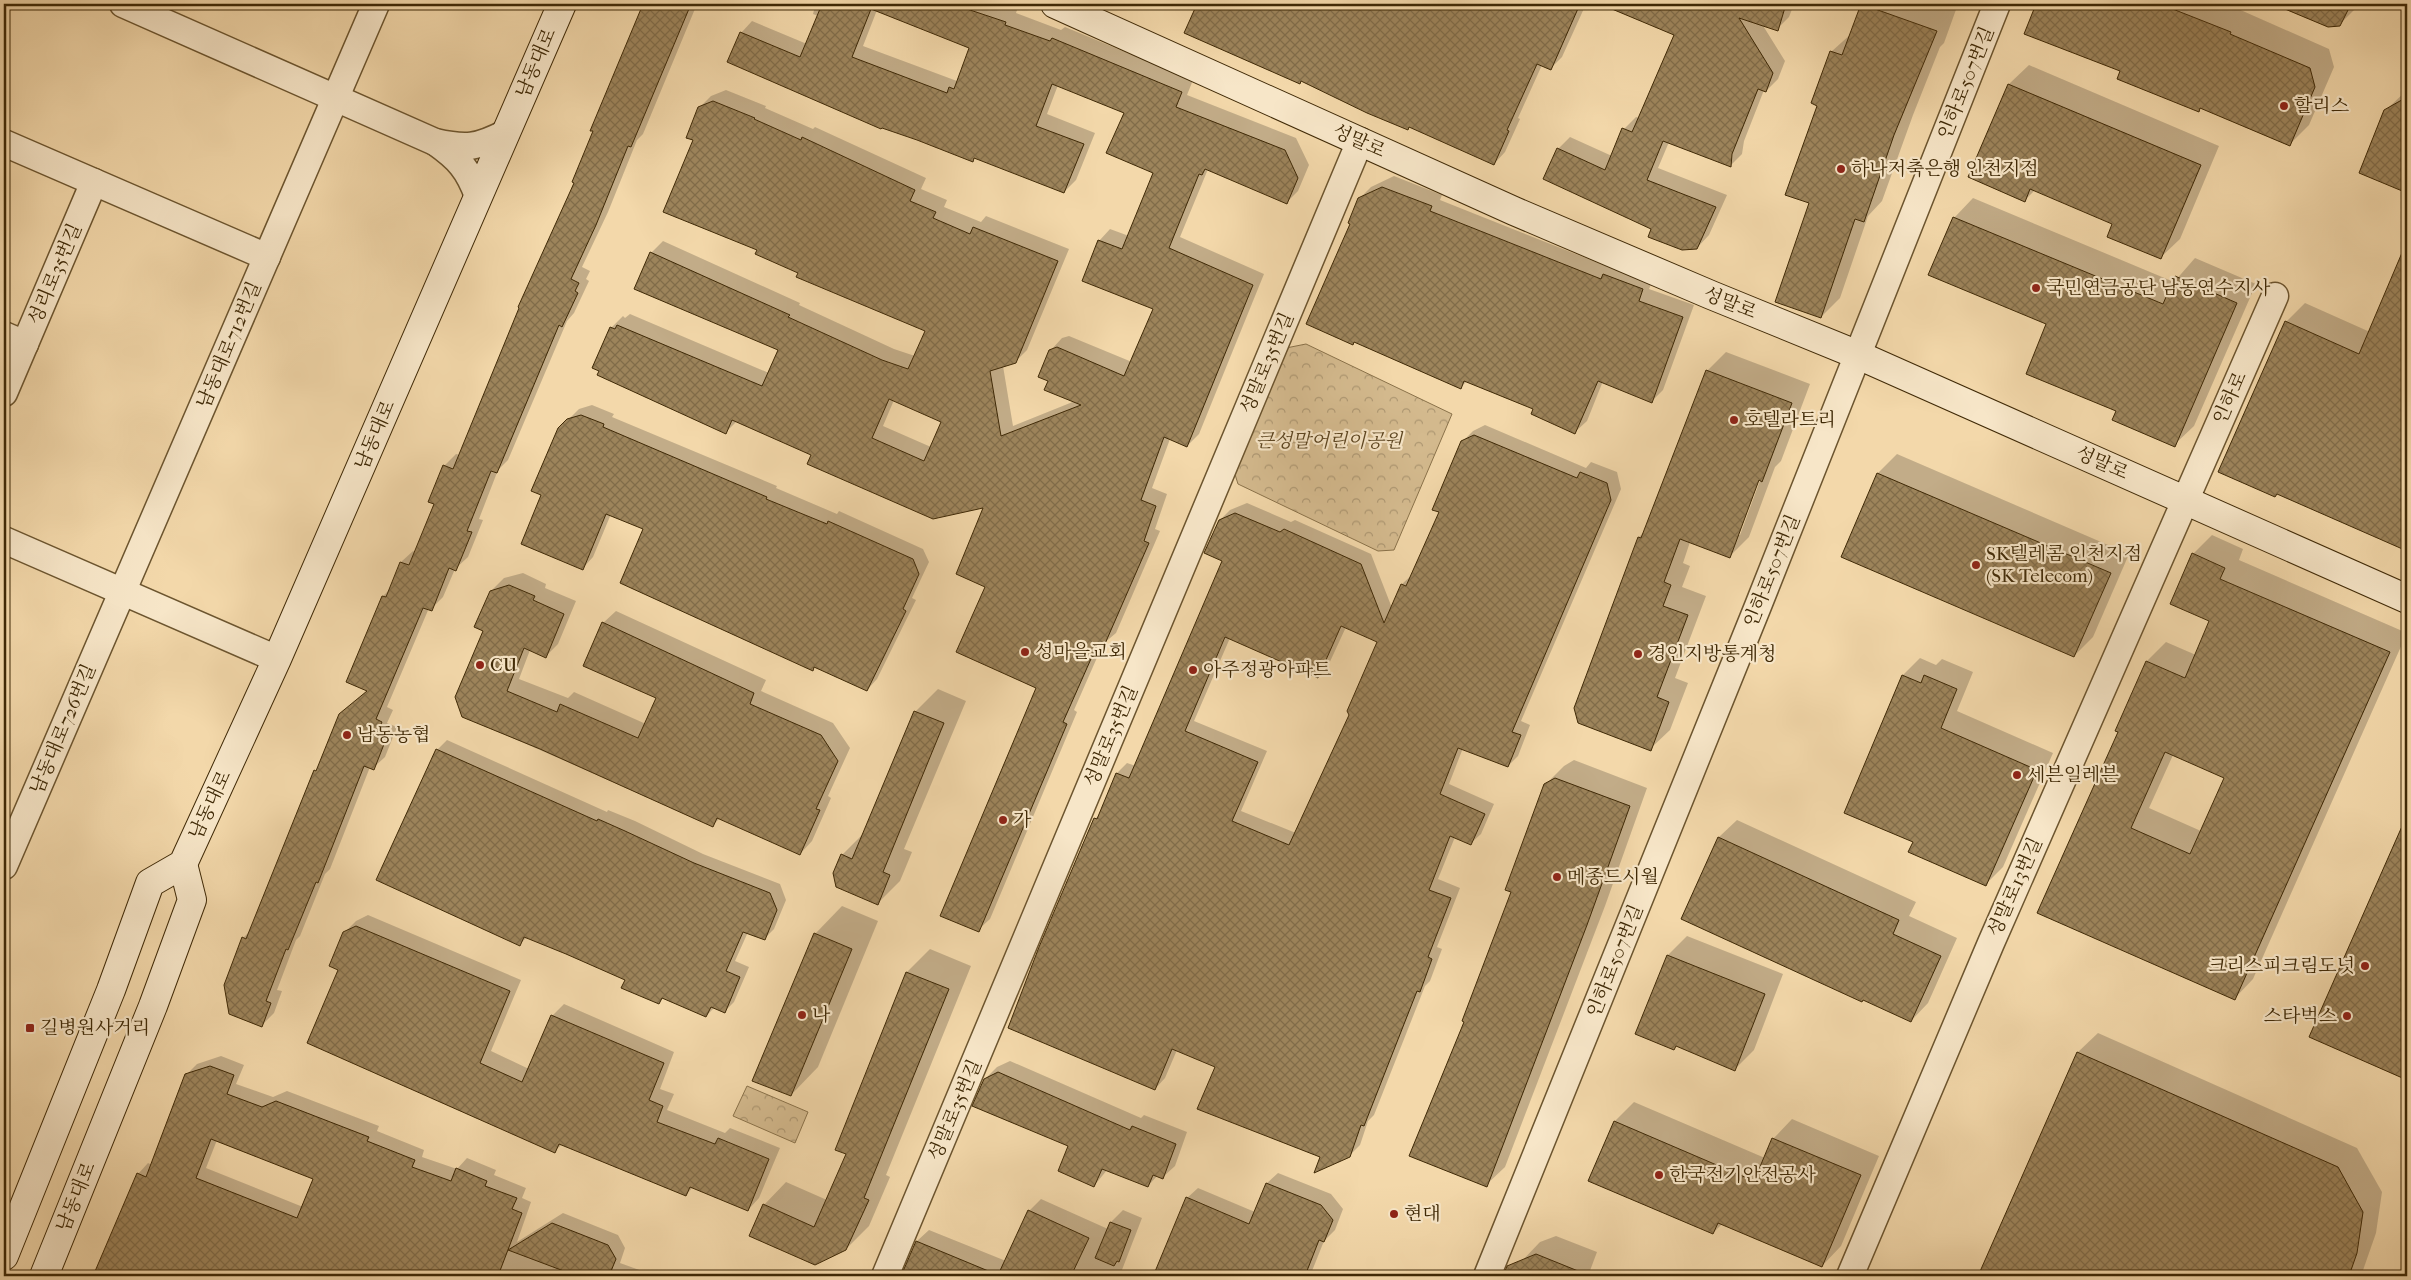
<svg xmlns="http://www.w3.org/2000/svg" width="2411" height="1280" viewBox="0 0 2411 1280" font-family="'IM FELL French Canon','Noto Serif KR',serif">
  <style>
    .park { fill: url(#park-crowns); stroke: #8a724a }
    .shadow { fill: #0003; fill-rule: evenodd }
    .building { fill: url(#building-cross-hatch); stroke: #3f2906; fill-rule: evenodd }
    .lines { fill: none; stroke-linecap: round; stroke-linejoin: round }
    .street-casing { stroke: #6c552f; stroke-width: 29 }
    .secondary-casing { stroke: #3f2906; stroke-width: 30 }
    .street { stroke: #f7e6c8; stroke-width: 26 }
    .secondary { stroke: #f7e6c8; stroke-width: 28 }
    .poi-dot { fill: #8f2418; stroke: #f7e6c8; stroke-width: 2 }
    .labels { text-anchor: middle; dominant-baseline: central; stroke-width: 4.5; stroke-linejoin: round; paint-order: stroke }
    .street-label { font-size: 19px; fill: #3f2906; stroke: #f7e6c8 }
    .poi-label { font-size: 19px; fill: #3f2906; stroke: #f7e6c8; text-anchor: start }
    .park-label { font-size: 19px; font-style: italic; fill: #5d4621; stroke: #f7e6c8 }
  </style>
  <defs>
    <pattern id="park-crowns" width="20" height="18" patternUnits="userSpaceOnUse" patternTransform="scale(1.25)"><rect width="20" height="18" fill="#d4ba8e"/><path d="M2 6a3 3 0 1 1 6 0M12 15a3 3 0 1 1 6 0" fill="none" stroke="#ad9772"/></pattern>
    <pattern id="building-cross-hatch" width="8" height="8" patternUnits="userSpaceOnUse" patternTransform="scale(1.25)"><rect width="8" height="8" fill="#9d845b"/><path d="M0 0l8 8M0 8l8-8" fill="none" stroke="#816c49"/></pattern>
  </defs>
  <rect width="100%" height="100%" fill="#f3d8aa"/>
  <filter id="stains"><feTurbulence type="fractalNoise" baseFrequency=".004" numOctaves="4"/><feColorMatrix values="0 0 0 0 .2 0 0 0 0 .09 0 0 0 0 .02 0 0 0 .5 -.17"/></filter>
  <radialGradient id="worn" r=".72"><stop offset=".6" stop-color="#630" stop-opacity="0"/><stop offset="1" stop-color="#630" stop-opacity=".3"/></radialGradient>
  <!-- park -->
  <g class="park">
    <path d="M1306,344L1452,414L1394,550L1378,551L1238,484L1233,468L1286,348Z"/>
    <path d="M747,1086L808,1112L795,1143L733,1116Z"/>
  </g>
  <!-- shadow -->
  <g class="shadow">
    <path d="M644,4H697L643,134L637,140L608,212L582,267L590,271L586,279L589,281L574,313L567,321L508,460L498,470L479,519L483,520L468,557L455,569L443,597L431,609L429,608L387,707L393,710L387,723L397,727L385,757L373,768L370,767L330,869L325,874L300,936L296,940L277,990L282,991L274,1013L262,1025L243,938L252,929L341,715L368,690L383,596L390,589L401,562L413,551L415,552L435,503L444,466L456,454L460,455L576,182L594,131L592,130Z"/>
    <path d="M799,4H1000L1017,10L1016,13L1061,30L1065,27L1193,80L1187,95L1296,138L1309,165L1298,191L1287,202L1208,169L1180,237L1264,274L1199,434L1187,446L1170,439L1152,488L1167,494L1155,529L1160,531L1116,633L1103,644L1074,710L1077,712L990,919L978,930L1038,687L987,586L985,506L813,455L737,421L726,432L611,328L623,316L625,318L630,314L769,373L780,349L651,253L663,241L800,303L799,305L894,349L915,356L927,330L800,272L758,250L694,140L699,108L711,96L726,90L766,106L765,108L813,129L815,127L926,178L921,189L947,200L944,207L981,222L986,216L1069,249L1027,350L1015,362L1003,366L1013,426L1075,401L1049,381L1050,351L1062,338L1069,336L1132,362L1155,308L1099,241L1110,229L1129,236L1155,172L1125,113L1058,85L1047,114L1095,133L1076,180L1064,192L976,157L972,160L741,33L752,21L807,44L818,16L813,14L814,10ZM877,10L971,47L959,79L957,81L863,46ZM894,400L943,422L931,447L883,426Z"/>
    <path d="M1198,4L1520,5L1586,4L1562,57L1550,69L1542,65L1518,118L1520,119L1505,152L1494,164L1410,126L1408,129L1302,80L1186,33Z"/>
    <path d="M1638,4H1794L1789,17L1777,29L1762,24L1785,61L1778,79L1766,91L1764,90L1744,141L1742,154L1730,166L1669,142L1658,168L1727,195L1709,235L1697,248L1653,228L1558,149L1570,137L1612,156L1624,129L1636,117L1640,118L1675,35L1632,16Z"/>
    <path d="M1863,4H1958L1944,43L1940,47L1913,115L1882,201L1868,216L1840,298L1821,317L1810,202L1818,105L1831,52L1852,33Z"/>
    <path d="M2037,4H2227L2329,49L2334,67L2309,125L2290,144L2202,107L2199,110L2122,71L2025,34Z"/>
    <path d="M2276,4H2360L2339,25L2328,26Z"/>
    <path d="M2029,65L2219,146L2180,239L2160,258L2114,224L2035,190L2025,200L1970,177L2009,84Z"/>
    <path d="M2407,90V191L2360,172L2385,111Z"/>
    <path d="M1394,176L1442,195L1440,200L1611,268L1615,263L1654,277L1649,289L1694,305L1663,390L1652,401L1603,381L1587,421L1575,432L1534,409L1467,381L1461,387L1352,223L1359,199L1371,187Z"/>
    <path d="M1973,198L2174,282L2195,258L2256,284L2194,426L2174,445L2118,410L2048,323L1954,218Z"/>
    <path d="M2407,244V550L2278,493L2286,322L2305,303L2370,332Z"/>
    <path d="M1726,352L1810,384L1781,461L1775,467L1749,537L1730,556L1690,542L1683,563L1690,566L1682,587L1706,596L1675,678L1688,683L1670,730L1650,749L1575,708L1639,537L1644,532L1707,371ZM1760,474L1762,475L1740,535H1737Z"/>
    <path d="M592,405L614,414L612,417L777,486L776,488L837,514L839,511L923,549L929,562L912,598L916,600L877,679L867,690L816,666L812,669L645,528L611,514L593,557L583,568L542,494L559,429L579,409Z"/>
    <path d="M1485,425L1586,468L1591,462L1617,472L1621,489L1521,721L1530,725L1518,756L1508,766L1463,748L1449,784L1494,804L1481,834L1470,844L1455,837L1438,879L1460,888L1437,947L1442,949L1430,981L1425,986L1374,1115L1368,1121L1360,1145L1350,1155L1321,1156L1216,1066L1177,1050L1165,1078L1155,1089L1095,819L1101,813L1117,773L1127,763L1136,766L1223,560L1220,520L1230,510L1247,503L1291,522L1295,520L1371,554L1392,608L1402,584L1413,574L1440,512L1462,442L1473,431ZM1346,627L1379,641L1350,715L1296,833L1241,811L1267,751L1194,721L1230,638L1318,676L1328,666Z"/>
    <path d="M1897,454L2129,554L2093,637L2074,656L1843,556L1878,473Z"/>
    <path d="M2212,535L2243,549L2239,560L2407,633L2253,979L2234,999L2039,912L2119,731L2147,661L2166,642L2196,655L2211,620L2193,554ZM2173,755L2226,777L2201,831L2149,808Z"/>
    <path d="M523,573L546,584L545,588L576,601L558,644L546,656L530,650L519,679L568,698L574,692L646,724L658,697L603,623L616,611L766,680L761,691L833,723L850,748L828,796L831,798L812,841L800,854L720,818L712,826L463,716L484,630L491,591L504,578Z"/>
    <path d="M1920,658L1936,665L1942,659L1973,672L1957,711L2053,753L2003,867L1986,884L1914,841L1846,812L1903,675Z"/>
    <path d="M938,689L966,701L904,849L912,852L900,881L877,904L842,855L864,833L915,712Z"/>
    <path d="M447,740L607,812L608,810L635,821L703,854L780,884L786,900L774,929L764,939L748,932L735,961L749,967L734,1002L724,1012L715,1007L706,1016L664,997L659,1003L626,980L527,937L519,945L437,750Z"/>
    <path d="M1574,760L1647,788L1605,906L1505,1167L1486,1185L1466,1021L1512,891L1545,785L1564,766Z"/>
    <path d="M2407,818V1079L2310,1037Z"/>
    <path d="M1737,820L1916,902L1909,916L1957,938L1928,1003L1911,1021L1682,918L1719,837Z"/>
    <path d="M842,906L878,921L818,1067L791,1095L815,934Z"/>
    <path d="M368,915L521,980L491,1051L529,1069L553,1015L564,1004L674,1052L660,1089L674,1094L667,1110L725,1133L730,1128L780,1148L759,1198L748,1210L693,1187L686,1195L562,1144L555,1151L339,969L344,933L356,921Z"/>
    <path d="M1687,936L1783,974L1754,1050L1735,1069L1677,1045L1674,1048L1637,1033L1668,955Z"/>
    <path d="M930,949L971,966L886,1175L890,1177L869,1226L846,1249L764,1205L786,1182L827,1200L847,1154L836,1149L907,972Z"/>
    <path d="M2098,1033L2357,1148L2382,1192L2376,1233L2361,1276H1979L2078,1052Z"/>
    <path d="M221,1056L244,1065L236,1084L273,1097L287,1091L379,1126L377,1131L424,1150L422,1157L457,1169L467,1158L496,1170L494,1175L526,1188L522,1198L531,1202L517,1242L563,1213L618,1235L625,1248L620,1263L656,1276H173L161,1271L159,1276H95L138,1174L148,1163L152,1165L186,1075L197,1064ZM217,1140L315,1179L303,1207L206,1168Z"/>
    <path d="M1010,1061L1141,1118L1144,1115L1187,1132L1175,1166L1163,1177L1158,1175L1148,1186L1107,1170L1094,1186L1070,1146L985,1079L997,1067Z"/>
    <path d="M1634,1102L1765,1158L1773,1139L1792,1119L1879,1156L1841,1246L1822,1266L1722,1224L1713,1233L1590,1180L1615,1121Z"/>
    <path d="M1278,1173L1331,1194L1343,1209L1335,1230L1324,1241L1310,1276H1155L1187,1198L1198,1188L1255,1212L1267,1183Z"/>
    <path d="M1041,1199L1108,1229L1111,1222L1123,1210L1142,1218L1120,1275L1085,1276L1051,1261L1049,1276H903L917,1241L929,1230L1006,1261L1029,1211Z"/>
    <path d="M1556,1236L1597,1252L1588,1276H1514L1521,1262L1540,1242Z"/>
  </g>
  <!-- building -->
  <g class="building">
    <path d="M643,4H691L631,147L628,146L596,225L571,279L579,283L575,291L578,293L562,327L559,325L497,473L491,471L467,531L472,532L456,571L449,568L432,611L423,608L376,719L382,722L376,735L386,739L374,770L364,766L318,883L316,882L288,950L286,949L266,1001L271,1003L262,1027L229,1014L224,985L242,937L246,939L314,770L316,771L339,714L367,691L346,682L382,596L386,597L400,562L409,565L434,504L428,502L443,465L453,469L519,308L518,307L574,183L572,182L593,131H590Z"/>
    <path d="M822,4H952L1006,22L1005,25L1050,41L1052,38L1182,92L1176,107L1285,150L1298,178L1287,204L1205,169L1202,175L1199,174L1169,248L1253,285L1187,447L1164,437L1141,500L1156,506L1144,541L1149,543L1104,646L1098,643L1063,722L1067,724L979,932L940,916L1036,688L956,652L985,587L956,574L983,508L933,519L807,464L811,455L732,420L726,434L597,375L599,371L592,368L610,327L615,329L617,325L762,386L778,350L634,289L650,252L790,315L788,317L882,360L908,369L925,331L796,277L798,273L755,254L757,250L663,212L693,140L686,138L698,107L713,101L755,118L754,119L801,140L802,137L915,190L910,201L936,212L933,218L970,234L973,227L1058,261L1016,363L990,371L1001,436L1081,405L1044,390L1048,381L1038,377L1049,350L1057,347L1124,376L1153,309L1082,281L1098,240L1122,249L1153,173L1106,153L1124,113L1052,84L1036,126L1084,144L1064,193L974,158L973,162L917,140L882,128L881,129L727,62L740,32L800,57ZM871,9L969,48L954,89L949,87L947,93L852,57ZM889,399L941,422L924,461L872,438Z"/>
    <path d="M1197,4H1580L1551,70L1537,64L1507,130L1509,131L1494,165L1409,127L1408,130L1367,113L1301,81L1300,84L1184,33Z"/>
    <path d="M1600,4H1786L1778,31L1739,18L1773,73L1766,92L1758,89L1732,154L1731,167L1663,141L1647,180L1716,207L1697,249L1682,250L1648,237L1651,229L1543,179L1557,148L1605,170L1622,128L1632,132L1636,123L1674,35Z"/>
    <path d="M1861,4L1937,31L1894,135L1864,222L1855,219L1821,318L1775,302L1809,203L1785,195L1817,106L1811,103L1830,51L1842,55Z"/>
    <path d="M2036,4H2160L2231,32L2230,34L2310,68L2315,87L2290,146L2200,108L2199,112L2117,79L2120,71L2024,34Z"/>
    <path d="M2273,4H2351L2340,26L2328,27Z"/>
    <path d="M2008,84L2201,165L2161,259L2107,237L2112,224L2030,189L2025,202L1968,177Z"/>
    <path d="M2407,97V193L2359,173L2384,110Z"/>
    <path d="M1382,187L1432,206L1430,211L1601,279L1603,274L1643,289L1639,301L1683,317L1652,403L1598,381L1575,434L1531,414L1533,409L1464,381L1461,389L1354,342L1353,345L1306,324L1350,224L1348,223L1358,198Z"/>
    <path d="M1953,217L2163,304L2175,276L2237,303L2175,447L2112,420L2116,411L2026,374L2046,324L1928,275Z"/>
    <path d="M2407,241V551L2277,494L2275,497L2218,472L2285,321L2359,354Z"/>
    <path d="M1706,370L1792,403L1762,482L1759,480L1730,558L1680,539L1664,582L1671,585L1663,606L1688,615L1657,697L1669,702L1651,751L1578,723L1574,708L1638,537L1641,538Z"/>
    <path d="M581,415L604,424L603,427L767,497L766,499L827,524L828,521L913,559L919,574L903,609L906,611L867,691L814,667L813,671L620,583L643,529L606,514L583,570L521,544L541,495L531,491L558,428L567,419Z"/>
    <path d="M1474,435L1577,478L1580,472L1607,483L1611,500L1512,732L1521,735L1508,767L1458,748L1440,794L1485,814L1471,845L1450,836L1429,890L1451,898L1428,957L1432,959L1420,992L1417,991L1364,1126L1361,1125L1350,1157L1314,1173L1320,1157L1197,1109L1215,1067L1172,1049L1155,1090L1008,1028L1039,947L1094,818L1097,819L1116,773L1129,778L1222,561L1204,553L1219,520L1235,513L1280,532L1284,529L1361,564L1384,623L1401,584L1406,586L1439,512L1432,510L1461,441ZM1341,626L1377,642L1347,711L1349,715L1289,845L1232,821L1258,762L1185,731L1225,637L1318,678Z"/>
    <path d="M1877,473L2111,573L2074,657L1841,557Z"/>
    <path d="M2192,553L2225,568L2220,579L2390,652L2235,1000L2037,913L2118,732L2115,731L2146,661L2185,678L2209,621L2170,604ZM2165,752L2224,778L2190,854L2131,828Z"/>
    <path d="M509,585L535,596L533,600L564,614L546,658L524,648L507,691L557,712L560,704L638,738L656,698L583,666L602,622L754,693L750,704L821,735L838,761L816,809L820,810L800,855L717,818L713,827L540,749L462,717L455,697L483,631L474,627L490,591Z"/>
    <path d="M1902,675L1921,683L1924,675L1957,689L1941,728L2037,770L1986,886L1908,852L1913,842L1844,813Z"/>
    <path d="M914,711L944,723L883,872L890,875L878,905L836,887L833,873L841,854L852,859Z"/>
    <path d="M436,749L597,821L598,819L625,831L694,863L770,893L777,910L765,940L743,932L726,971L740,977L725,1013L711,1007L706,1017L662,998L659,1004L621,988L625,980L566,954L524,937L520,946L376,880Z"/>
    <path d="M1555,778L1630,806L1587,925L1487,1187L1409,1156L1464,1022L1462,1021L1511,892L1505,890L1544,784Z"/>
    <path d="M2407,815V1080L2309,1037Z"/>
    <path d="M1718,837L1899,920L1893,934L1941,956L1911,1022L1863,1000L1862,1002L1681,919Z"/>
    <path d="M356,926L510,991L480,1063L522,1082L551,1015L664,1063L649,1100L663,1106L657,1122L715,1144L718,1138L769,1159L748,1211L690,1187L686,1196L559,1144L555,1153L307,1043L338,970L329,966L343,932Z"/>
    <path d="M814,933L852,949L791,1096L752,1081Z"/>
    <path d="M1667,955L1765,994L1735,1071L1676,1046L1674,1050L1635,1034Z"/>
    <path d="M906,972L949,989L864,1198L869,1200L846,1250L815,1265L749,1236L763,1204L814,1227L846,1154L835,1150Z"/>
    <path d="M2077,1052L2338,1167L2363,1212L2357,1253L2349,1276H1978Z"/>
    <path d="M210,1066L234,1075L227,1094L262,1107L276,1101L369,1137L367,1141L415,1160L412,1167L451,1181L456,1168L487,1181L485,1186L517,1198L512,1209L522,1213L498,1276H93L137,1173L146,1177L185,1074ZM211,1139L313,1179L297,1218L196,1178Z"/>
    <path d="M998,1072L1130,1130L1132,1126L1176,1144L1163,1179L1153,1175L1148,1187L1102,1169L1094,1187L1058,1171L1068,1146L972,1106L984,1079Z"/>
    <path d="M1614,1121L1754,1181L1772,1138L1861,1175L1822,1267L1718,1223L1713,1234L1588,1181Z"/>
    <path d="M1266,1183L1321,1205L1333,1220L1324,1242L1319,1240L1305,1276H1191L1192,1273L1154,1274L1186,1197L1249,1224Z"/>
    <path d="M1028,1210L1089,1238L1071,1276H901L916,1241L998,1275Z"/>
    <path d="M1110,1222L1131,1230L1119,1262L1117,1261L1114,1266L1095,1258Z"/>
    <path d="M552,1223L608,1245L616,1259L609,1276H577L508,1250Z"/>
    <path d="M1536,1254L1588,1275V1276H1503L1507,1266Z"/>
  </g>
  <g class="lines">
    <!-- street casing -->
    <g class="street-casing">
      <g id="street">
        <path d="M123,4L435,142C466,149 477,148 506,133"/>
        <path d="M435,142C459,159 468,169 478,196"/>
        <path d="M4,143L267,257"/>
        <path d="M4,335L25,344"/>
        <path d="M4,393L94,182"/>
        <path d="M4,540L277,659"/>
        <path d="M4,866L376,4"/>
        <path d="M885,1276L1360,141"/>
        <path d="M1487,1276L1758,606L1997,4"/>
        <path d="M1850,1276L1991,943L2275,296"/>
      </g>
    </g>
    <!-- secondary casing -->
    <g class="secondary-casing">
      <g id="secondary">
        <path d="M1055,4L1514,211L1711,295L1858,355L2407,599"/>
        <path d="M4,1256L111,990L150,883L183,864L277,659L562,4"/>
        <path d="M44,1276L153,1006L192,900L183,864"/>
      </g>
    </g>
    <!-- street -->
    <use href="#street" class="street"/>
    <!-- secondary -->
    <use href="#secondary" class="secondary"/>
  </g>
  <!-- markers -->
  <g class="poi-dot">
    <circle cx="2284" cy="106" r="5"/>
    <circle cx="1841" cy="169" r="5"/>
    <circle cx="2036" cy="288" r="5"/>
    <circle cx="1734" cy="420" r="5"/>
    <circle cx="1976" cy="565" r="5"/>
    <circle cx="1025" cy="652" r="5"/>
    <circle cx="1638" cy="654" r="5"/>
    <circle cx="480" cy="665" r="5"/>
    <circle cx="1193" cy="670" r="5"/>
    <circle cx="347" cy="735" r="5"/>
    <circle cx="2017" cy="775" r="5"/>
    <circle cx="1003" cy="820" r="5"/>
    <circle cx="1557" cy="877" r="5"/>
    <circle cx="2365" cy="966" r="5"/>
    <circle cx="802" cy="1015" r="5"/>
    <circle cx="2347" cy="1016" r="5"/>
    <rect x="25" y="1023" width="10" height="10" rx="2.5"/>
    <circle cx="1659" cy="1175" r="5"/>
    <circle cx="1394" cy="1214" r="5"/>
  </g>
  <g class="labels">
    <!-- street labels -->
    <g class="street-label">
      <text transform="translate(536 63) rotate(-67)">남동대로</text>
      <text transform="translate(1966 83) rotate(-68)">인하로507번길</text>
      <text transform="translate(1359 141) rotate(24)">성말로</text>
      <text transform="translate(55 274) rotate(-67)">성리로35번길</text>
      <text transform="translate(1730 303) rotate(22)">성말로</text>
      <text transform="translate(229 345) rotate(-67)">남동대로712번길</text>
      <text transform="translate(1267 363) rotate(-67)">성말로35번길</text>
      <text transform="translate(2230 398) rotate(-66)">인하로</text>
      <text transform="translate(375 435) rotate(-67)">남동대로</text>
      <text transform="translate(2102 463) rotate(24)">성말로</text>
      <text transform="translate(1772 571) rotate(-68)">인하로507번길</text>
      <text transform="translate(63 729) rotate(-67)">남동대로726번길</text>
      <text transform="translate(1111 736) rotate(-67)">성말로35번길</text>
      <text transform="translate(210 805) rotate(-65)">남동대로</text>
      <text transform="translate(2015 887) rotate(-66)">성말로13번길</text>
      <text transform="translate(1615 961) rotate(-68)">인하로507번길</text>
      <text transform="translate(955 1110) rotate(-67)">성말로35번길</text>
      <text transform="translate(76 1197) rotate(-68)">남동대로</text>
    </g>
    <!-- poi labels -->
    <g class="poi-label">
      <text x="2294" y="106">할리스</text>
      <text x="1851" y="169">하나저축은행 인천지점</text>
      <text x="2046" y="288">국민연금공단 남동연수지사</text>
      <text x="1744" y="420">호텔라트리</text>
      <text x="1986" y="554">SK텔레콤 인천지점<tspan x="1986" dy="22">(SK Telecom)</tspan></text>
      <text x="1035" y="652">성마을교회</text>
      <text x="1648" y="654">경인지방통계청</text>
      <text x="490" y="665">CU</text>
      <text x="1203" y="670">아주정광아파트</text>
      <text x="357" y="735">남동농협</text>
      <text x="2027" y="775">세븐일레븐</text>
      <text x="1013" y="820">가</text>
      <text x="1567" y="877">메종드시월</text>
      <text x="2355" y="966" text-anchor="end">크리스피크림도넛</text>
      <text x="812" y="1015">나</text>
      <text x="2337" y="1016" text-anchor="end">스타벅스</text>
      <text x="40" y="1028">길병원사거리</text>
      <text x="1669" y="1175">한국전기안전공사</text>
      <text x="1404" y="1214">현대</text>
    </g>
    <!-- park labels -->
    <g class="park-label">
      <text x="1329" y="441">큰성말어린이공원</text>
    </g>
  </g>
  <!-- margin -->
  <rect width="2411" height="1280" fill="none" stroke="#f3d8aa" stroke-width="20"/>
  <rect x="5" y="5" width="2401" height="1270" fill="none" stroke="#3f2906" stroke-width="2.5"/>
  <rect x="10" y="10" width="2391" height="1260" fill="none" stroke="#3f2906"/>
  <rect width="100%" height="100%" filter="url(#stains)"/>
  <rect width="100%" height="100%" fill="url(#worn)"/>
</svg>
